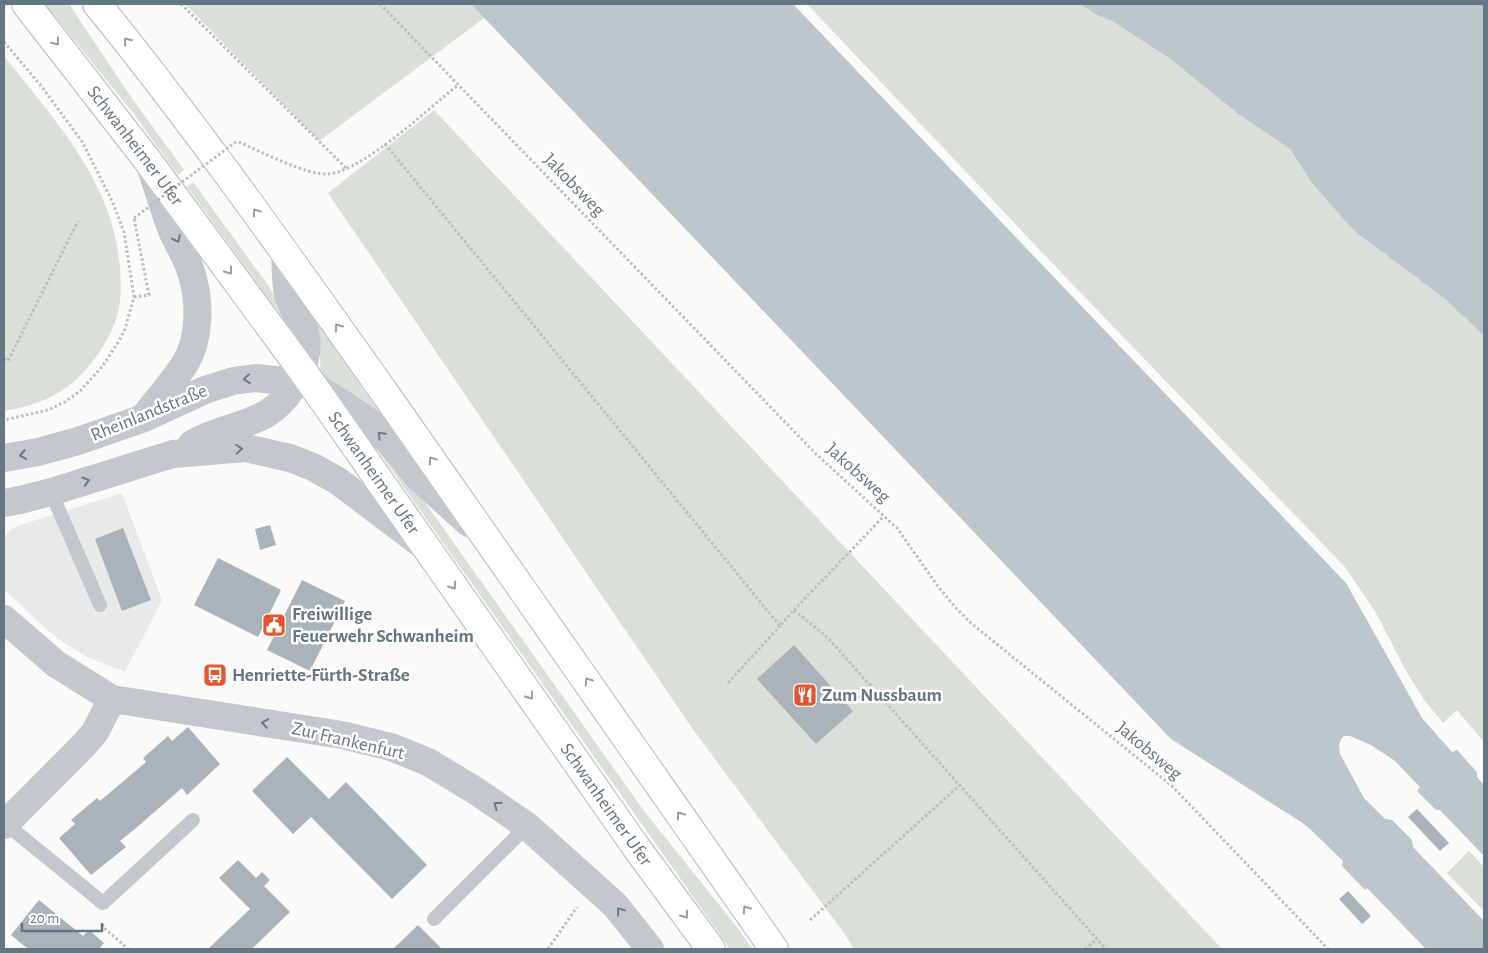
<svg xmlns="http://www.w3.org/2000/svg" width="1488" height="953" viewBox="0 0 1488 953" font-family="'Alegreya Sans',sans-serif">
  <style>
    .built { fill: #e8e9e9 }
    .green { fill: #dadfd7 }
    .water { fill: #bbc7cb }
    .building { fill: #aab3b9 }
    .lines { fill: none; stroke-linecap: round; stroke-linejoin: round }
    .secondary-casing { stroke: #b3babf; stroke-width: 30 }
    .path { stroke: #bbbfc2; stroke-width: 3; stroke-dasharray: 2.5 2.5; stroke-linecap: butt }
    .service { stroke: #c3c8cc; stroke-width: 14 }
    .minor { stroke: #c3c8cc; stroke-width: 28 }
    .tertiary { stroke: #c3c8cc; stroke-width: 28 }
    .secondary { stroke: #fff; stroke-width: 28 }
    .path-bridge { stroke: #bbbfc2; stroke-width: 3; stroke-dasharray: 2.5 2.5; stroke-linecap: butt }
    .oneway { stroke: #939fa8 }
    .oneway2 { stroke: #6a7a87 }
    .labels { text-anchor: middle; dominant-baseline: central; stroke-width: 5; stroke-linejoin: round; paint-order: stroke }
    .street-label { font-size: 19px; fill: #657683; stroke: #fff }
    .poi-label { font-size: 19px; font-weight: bold; fill: #657683; stroke: #fff; text-anchor: start }
  </style>
  <rect width="100%" height="100%" fill="#fafaf8"/>
  <!-- built -->
  <path class="built" d="M122,493L162,600L125,672L87,657L63,642L45,628L4,589V538L10,530L20,525Z"/>
  <!-- green -->
  <g class="green">
    <path d="M45,4H69L131,97L184,170L178,175L133,113Z"/>
    <path d="M185,4H471L484,18L319,141Z"/>
    <path d="M807,4H1080L1097,15L1112,21L1169,58L1237,113L1290,149L1311,182L1354,231L1444,298L1484,336V742L1457,710L1443,723L1424,700L1406,671L1375,611L1345,567L1075,287Z"/>
    <path d="M4,56C55,121 114,182 120,269C123,303 118,326 98,354C71,391 48,403 4,411Z"/>
    <path d="M434,110L1222,949H854L844,933L692,728L328,193Z"/>
    <path d="M193,182L270,288L287,317L284,320L187,187Z"/>
    <path d="M312,316L392,430L329,384L320,370C322,351 317,334 312,316Z"/>
    <path d="M374,445L402,470L644,811L729,917L753,949H730Z"/>
    <path d="M1469,851L1484,867V911L1447,873Z"/>
  </g>
  <!-- water -->
  <g class="water">
    <path d="M471,4H793L1346,583L1422,718L1452,752L1457,750L1477,772V777L1484,785V856L1440,810H1436L1417,791L1420,787L1395,761L1371,745L1350,736H1344L1341,739L1339,745L1340,754L1364,798L1385,819L1392,820L1412,840L1413,847L1484,921V949H1426L1367,888L1365,890L1342,866L1343,861L1310,829L1301,822L1171,739Z"/>
    <path d="M1080,4H1484V336L1444,298L1354,231L1311,182L1290,149L1237,113L1169,58L1112,21L1097,15Z"/>
  </g>
  <!-- building -->
  <g class="building">
    <path d="M270,525L276,545L260,550L255,529Z"/>
    <path d="M123,528L151,600L122,611L95,539Z"/>
    <path d="M218,558L281,590L258,637L194,605Z"/>
    <path d="M302,580L345,601L310,671L267,650Z"/>
    <path d="M794,645L853,711L816,744L757,679Z"/>
    <path d="M188,727L220,764L187,795L182,788L136,828L120,841L126,847L91,875L59,838L75,824L71,820L97,798L100,801L146,762L143,758L168,736L172,741Z"/>
    <path d="M287,757L329,799L346,782L427,865L392,899L311,817L293,834L252,791Z"/>
    <path d="M1417,809L1449,843L1440,851L1408,817Z"/>
    <path d="M238,860L256,878L262,872L270,880L264,886L290,912L252,949H208L250,909L219,878Z"/>
    <path d="M1348,891L1371,916L1362,924L1339,899Z"/>
    <path d="M39,900L83,936L89,930L104,943L99,949H28L11,935Z"/>
    <path d="M418,925L442,949H393Z"/>
  </g>
  <g class="lines">
    <!-- secondary casing -->
    <g class="secondary-casing">
      <g id="secondary">
        <path id="s1" d="M26,4L148,161L302,370L636,847L711,949"/>
        <path d="M97,4C200,131 294,265 389,399C518,581 645,766 774,949"/>
      </g>
    </g>
    <!-- path -->
    <g class="path">
      <path d="M181,4L346,168"/>
      <path d="M380,4L816,454L897,528L937,585L955,607L972,624L1172,786L1328,949"/>
      <path d="M4,42L42,87L83,143L113,203L124,232L134,297L125,329L119,341L102,367L80,391L65,402L48,410L4,420"/>
      <path d="M239,142C260,151 307,176 329,174C364,170 429,108 458,85"/>
      <path d="M385,144L780,626L794,610L828,638L1106,949"/>
      <path d="M134,297L149,295L134,218"/>
      <path d="M4,359L8,361L78,221"/>
      <path d="M794,610L884,516"/>
      <path d="M728,683L780,626"/>
      <path d="M810,920L960,785"/>
      <path d="M103,924V927L128,949"/>
      <path d="M548,949L577,907"/>
      <path d="M1085,949L1097,939"/>
    </g>
    <!-- service -->
    <g class="service">
      <path d="M51,492L100,605"/>
      <path d="M6,824L103,903L193,820"/>
      <path d="M434,919L527,826"/>
    </g>
    <!-- minor -->
    <g class="minor">
      <path d="M4,619L56,664L112,699L342,735L391,747L428,762L476,791L527,826L615,905L650,949"/>
      <path d="M4,825L84,745L95,732L112,699"/>
    </g>
    <!-- tertiary -->
    <g class="tertiary">
      <path d="M144,417C158,399 174,381 186,362C200,338 200,302 192,275C188,260 180,247 173,233C165,213 159,192 152,171"/>
      <path d="M192,444C215,430 243,427 266,414C290,400 313,360 305,332C301,320 290,305 288,294C285,280 286,265 285,252"/>
      <path d="M4,458L38,452L78,441L144,418L205,390L233,381L255,378L296,382L313,386L343,404L368,421L394,447L418,477L469,523"/>
      <path d="M4,503L20,500L51,492L173,454L246,448L290,458L313,467L338,481L420,543"/>
    </g>
    <!-- secondary -->
    <use href="#secondary" class="secondary"/>
    <!-- path-bridge -->
    <path class="path-bridge" d="M134,218L237,141"/>
  </g>
  <!-- one-way arrows -->
  <defs><path id="oneway-chevron" d="M-2-3.5L2.5 0L-2 3.5" fill="none" stroke-width="1.6" stroke-linecap="round" stroke-linejoin="round" transform="scale(1.25)"/></defs>
  <g class="oneway">
    <use href="#oneway-chevron" transform="translate(127 41) rotate(-129)"/>
    <use href="#oneway-chevron" transform="translate(56 42) rotate(52)"/>
    <use href="#oneway-chevron" transform="translate(256 212) rotate(-126)"/>
    <use href="#oneway-chevron" transform="translate(229 271) rotate(54)"/>
    <use href="#oneway-chevron" transform="translate(338 327) rotate(-125)"/>
    <use href="#oneway-chevron" transform="translate(432 460) rotate(-125)"/>
    <use href="#oneway-chevron" transform="translate(453 586) rotate(55)"/>
    <use href="#oneway-chevron" transform="translate(588 681) rotate(-125)"/>
    <use href="#oneway-chevron" transform="translate(530 696) rotate(55)"/>
    <use href="#oneway-chevron" transform="translate(680 815) rotate(-125)"/>
    <use href="#oneway-chevron" transform="translate(746 909) rotate(-125)"/>
    <use href="#oneway-chevron" transform="translate(685 915) rotate(54)"/>
  </g>
  <g class="oneway2">
    <use href="#oneway-chevron" transform="translate(177 239) rotate(64)"/>
    <use href="#oneway-chevron" transform="translate(247 379) rotate(174)"/>
    <use href="#oneway-chevron" transform="translate(381 435) rotate(-135)"/>
    <use href="#oneway-chevron" transform="translate(239 449) rotate(-3)"/>
    <use href="#oneway-chevron" transform="translate(23 455) rotate(170)"/>
    <use href="#oneway-chevron" transform="translate(86 481) rotate(-17)"/>
    <use href="#oneway-chevron" transform="translate(265 723) rotate(-171)"/>
    <use href="#oneway-chevron" transform="translate(497 805) rotate(-145)"/>
    <use href="#oneway-chevron" transform="translate(620 911) rotate(-129)"/>
  </g>
  <!-- icons -->
  <defs>
    <g id="civic-square" transform="scale(1.25)"><rect x="-9" y="-9" width="18" height="18" rx="4" fill="#e4572e" stroke="#fff"/><path d="M-.6-6.5H3V-4.5H.6V-3L4-1V1h2V6H-6V1h2V-1L-.6-3ZM-1.2 2.5V6h2.4V2.5Z" fill="#fff"/></g>
    <g id="bus-square" transform="scale(1.25)"><rect x="-9" y="-9" width="18" height="18" rx="4" fill="#e4572e" stroke="#fff"/><path d="M-5-6H5V4H4V6H2V4H-2V6H-4V4H-5ZM-3.5-4V0h7V-4ZM-3.5 1.2v1.5H-2V1.2ZM2 1.2v1.5H3.5V1.2Z" fill="#fff"/></g>
    <g id="restaurant-square" transform="scale(1.25)"><rect x="-9" y="-9" width="18" height="18" rx="4" fill="#e4572e" stroke="#fff"/><path d="M-5-6h1v4h1v-4h1v4h1v-4h1v5L-1.5 .5V6h-2V.5L-5-1ZM5-6V6H3V1.5H1.5Q1.5-4 5-6Z" fill="#fff"/></g>
  </defs>
  <g fill-rule="evenodd">
    <use href="#civic-square" x="274" y="625"/>
    <use href="#bus-square" x="215" y="675"/>
    <use href="#restaurant-square" x="805" y="695"/>
  </g>
  <g class="labels">
    <!-- street labels -->
    <g class="street-label">
      <text stroke="none"><textPath href="#s1" startOffset="179">Schwanheimer Ufer</textPath></text>
      <text transform="translate(574 185) rotate(46)">Jakobsweg</text>
      <text transform="translate(149 413) rotate(-22)">Rheinlandstraße</text>
      <text stroke="none"><textPath href="#s1" startOffset="584">Schwanheimer Ufer</textPath></text>
      <text transform="translate(858 473) rotate(42)">Jakobsweg</text>
      <text transform="translate(348 741) rotate(13)">Zur Frankenfurt</text>
      <text transform="translate(1149 751) rotate(40)">Jakobsweg</text>
      <text stroke="none"><textPath href="#s1" startOffset="989">Schwanheimer Ufer</textPath></text>
    </g>
    <!-- poi labels -->
    <g class="poi-label">
      <text x="292" y="614">Freiwillige<tspan x="292" dy="22">Feuerwehr Schwanheim</tspan></text>
      <text x="232" y="675">Henriette-Fürth-Straße</text>
      <text x="822" y="695">Zum Nussbaum</text>
    </g>
  </g>
  <!-- border -->
  <rect width="1488" height="953" fill="none" stroke="#657683" stroke-width="10"/>
  <!-- scale -->
  <path d="M22 923v8h80v-8" fill="none" stroke="#657683" stroke-width="2.5"/>
  <text x="30" y="923" font-size="15" fill="#657683" stroke="#ffffff" stroke-width="4" paint-order="stroke">20 m</text>
</svg>
